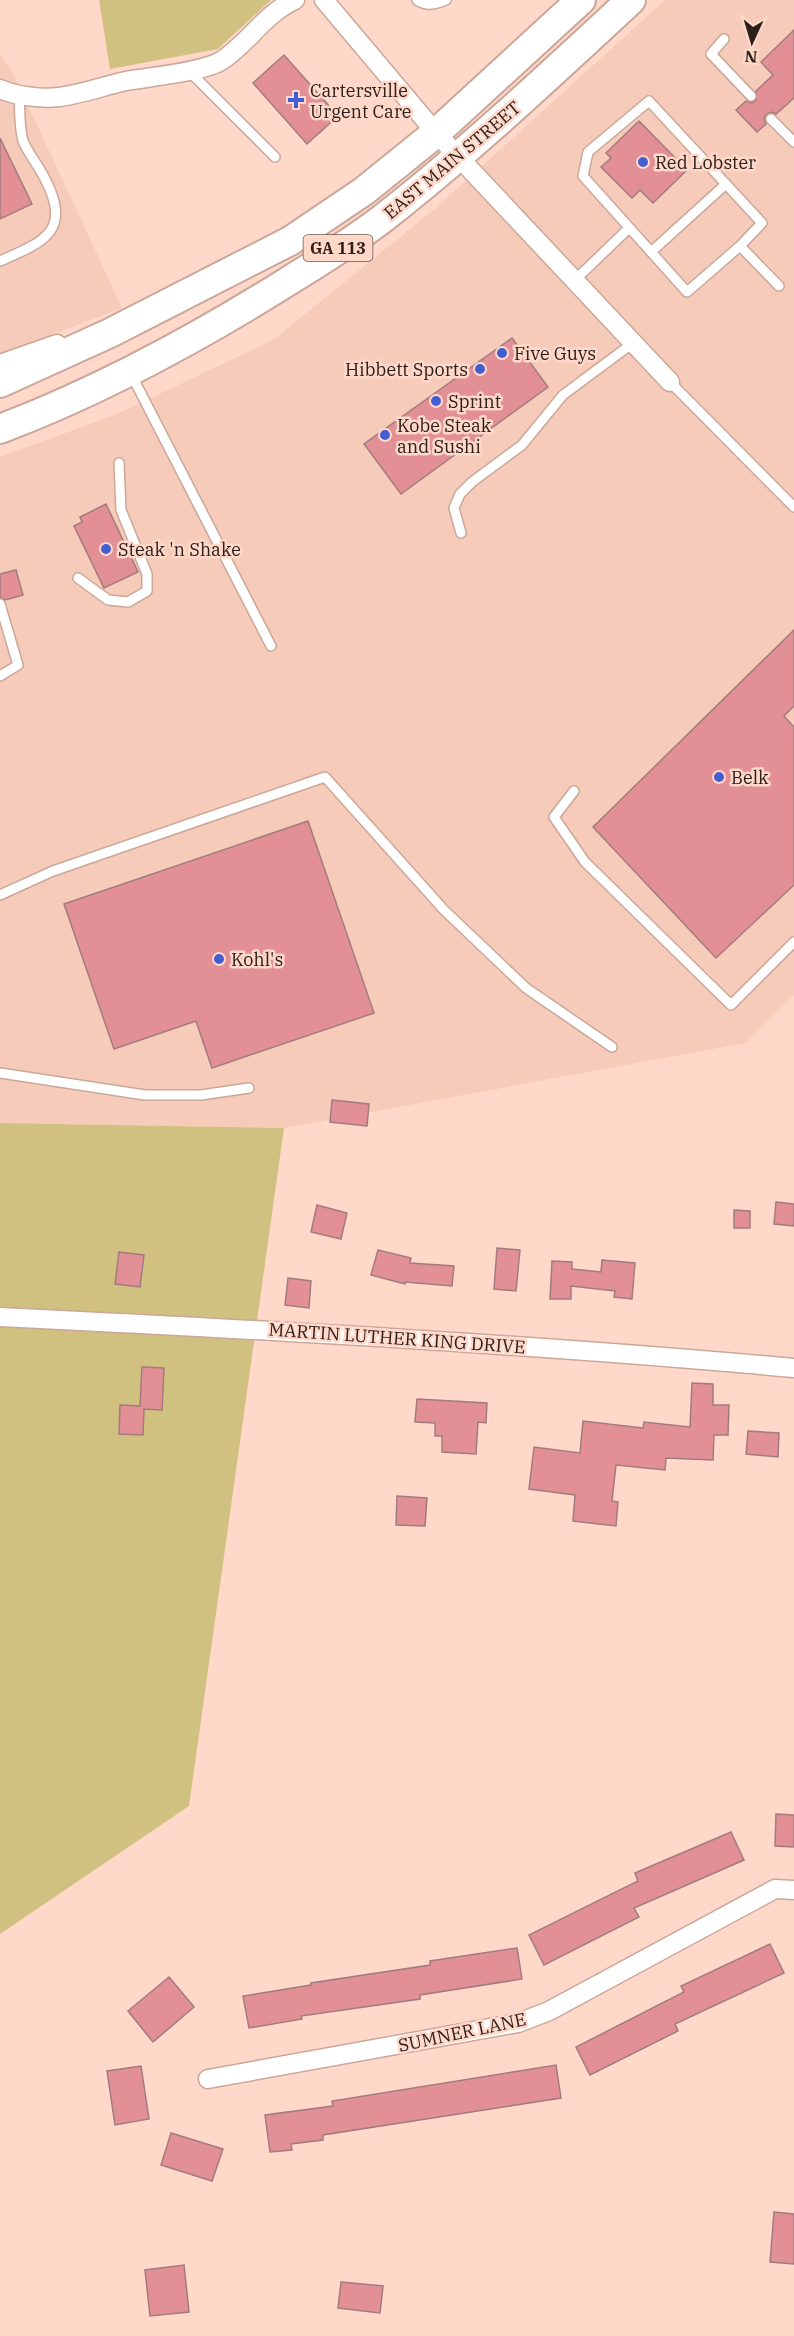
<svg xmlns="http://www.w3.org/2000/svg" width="794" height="2336" viewBox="0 0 794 2336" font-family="'IBM Plex Serif',serif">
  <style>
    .built { fill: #f7cbb9 }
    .green { fill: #d1c180 }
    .building { fill: #e29095; stroke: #a27c7d; stroke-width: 1.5 }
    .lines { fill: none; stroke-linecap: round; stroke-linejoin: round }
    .service-casing { stroke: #cba799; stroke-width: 12 }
    .minor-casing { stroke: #cba799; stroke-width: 21 }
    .primary-casing { stroke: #cba799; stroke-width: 32 }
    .service { stroke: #fff; stroke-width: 9 }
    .minor { stroke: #fff; stroke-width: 18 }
    .primary { stroke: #fff; stroke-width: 28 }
    .poi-dot { fill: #445ed1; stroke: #ffd8ca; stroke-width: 2 }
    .labels { text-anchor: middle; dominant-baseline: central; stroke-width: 5; stroke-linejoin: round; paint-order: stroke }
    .shield { fill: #ffd8ca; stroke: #6c574f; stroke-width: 1.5 }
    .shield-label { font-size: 16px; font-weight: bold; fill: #2d201a }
    .poi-label { font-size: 18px; fill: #2d201a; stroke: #ffd8ca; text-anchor: start }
    .street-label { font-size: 18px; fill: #2d201a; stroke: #ffd8ca }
  </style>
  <rect width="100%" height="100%" fill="#ffd8ca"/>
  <!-- built -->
  <g class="built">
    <path d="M665,0H794V995L746,1043L284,1128L0,1123V457L117,414L273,340L436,208Z"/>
    <path d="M0,53L14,75L122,308L0,354Z"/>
  </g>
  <!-- green -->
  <g class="green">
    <path d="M99,0H271L218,49L110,69Z"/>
    <path d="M0,1123L284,1128L189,1806L0,1934Z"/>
  </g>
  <!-- building -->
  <g class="building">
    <path d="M794,30V98L776,114L772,112L767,114L764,118L766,124L757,132L736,110L746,101L752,103L756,100V91L773,75L761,62Z"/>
    <path d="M284,55L338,116L307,144L253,83Z"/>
    <path d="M639,121L687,170L653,203L640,190L632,198L601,167L611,158L606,153Z"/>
    <path d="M0,138L32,204L0,219Z"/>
    <path d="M512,338L548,387L401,494L364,444Z"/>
    <path d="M106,504L138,572L104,588L74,526L82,522L80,517Z"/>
    <path d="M16,570L23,595L5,600L0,597V574Z"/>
    <path d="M794,630V706L784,716L794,727V885L716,958L593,827Z"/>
    <path d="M308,821L374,1013L212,1068L196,1021L114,1049L64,904Z"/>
    <path d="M332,1100L369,1104L367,1126L330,1122Z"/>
    <path d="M776,1202L794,1204V1226L774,1224Z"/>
    <path d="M317,1205L347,1213L341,1239L311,1232Z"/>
    <path d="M734,1210L750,1211V1228H734Z"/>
    <path d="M497,1248L520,1250L516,1291L494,1289Z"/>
    <path d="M378,1250L411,1258L410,1263L454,1266L452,1286L405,1282V1284L371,1275Z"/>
    <path d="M119,1252L144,1255L140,1287L115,1284Z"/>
    <path d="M602,1260L635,1263L632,1299L614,1297L615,1291L571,1286V1299H550L552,1261L572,1262V1269L601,1272Z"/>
    <path d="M288,1278L311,1281L309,1308L285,1305Z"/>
    <path d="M142,1367L164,1368L162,1410L144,1409L143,1435L119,1434L120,1405L140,1406Z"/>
    <path d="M692,1383L713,1384V1405H729L728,1435H714L713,1460L666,1458L665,1470L616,1465L612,1501L618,1502L616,1526L573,1521L575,1495L529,1489L534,1447L580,1453L583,1421L643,1428L644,1422L690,1427Z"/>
    <path d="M417,1399L487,1403L486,1423L478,1422L476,1454L442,1452V1436H435V1423L415,1422Z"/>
    <path d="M748,1431L779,1433L778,1457L746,1454Z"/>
    <path d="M397,1496L427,1498L425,1526L396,1525Z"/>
    <path d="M776,1814L794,1815V1847L775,1846Z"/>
    <path d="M731,1832L744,1860L634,1908L639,1917L544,1965L529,1935L638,1881L635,1873Z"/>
    <path d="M770,1944L784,1973L675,2024L678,2031L590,2075L576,2047L684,1992L681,1986Z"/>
    <path d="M517,1948L522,1979L420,1995V1999L301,2016L302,2019L249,2028L243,1996L311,1985V1983L430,1965V1961Z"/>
    <path d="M169,1977L194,2007L153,2042L128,2011Z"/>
    <path d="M556,2065L561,2098L323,2135V2140L291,2144L292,2150L270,2152L265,2115L333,2106L332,2101Z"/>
    <path d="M141,2066L149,2119L115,2125L107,2071Z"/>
    <path d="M171,2133L223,2149L212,2181L161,2165Z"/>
    <path d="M774,2212L794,2214V2264L770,2262Z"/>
    <path d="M184,2265L189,2312L150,2316L145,2270Z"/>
    <path d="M341,2282L383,2286L380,2313L338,2308Z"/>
  </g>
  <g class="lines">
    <!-- service casing -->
    <g class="service-casing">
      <g id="service">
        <path d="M417,0C427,7 436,4 446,0"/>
        <path d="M724,39L711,54L751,96"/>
        <path d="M188,70L275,157"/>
        <path d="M771,119L794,142"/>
        <path d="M740,246L762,223L649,101L588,152L583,176L687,292L740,246L779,286"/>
        <path d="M651,252L726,184"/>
        <path d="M0,261C44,242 73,231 44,177C38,165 28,153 23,141C19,127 20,108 19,94"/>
        <path d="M574,281L629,228"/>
        <path d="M131,374L271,646"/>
        <path d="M670,382L794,507"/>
        <path d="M461,533L454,508L460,494L472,482L522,445L563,395L633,343"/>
        <path d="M78,578L108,600L128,602L147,591V574L121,510L119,463"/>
        <path d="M0,604L18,665L0,676"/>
        <path d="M574,791L554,817L585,862L731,1005L794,942"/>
        <path d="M0,895L53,871L325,777L444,910L526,988L612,1047"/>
        <path d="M0,1073L145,1095H201L249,1088"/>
      </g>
    </g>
    <!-- minor casing -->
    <g class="minor-casing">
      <g id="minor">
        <path d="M324,0L436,133L670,382"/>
        <path d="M0,89C16,96 41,99 59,97C82,94 104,86 126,81C149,77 203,72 221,61C248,44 265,13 295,0"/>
        <path d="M0,364L57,344"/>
        <path d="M0,1317C265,1330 530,1344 794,1368"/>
        <path d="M208,2079L518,2023L549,2011L775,1889L794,1890"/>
      </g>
    </g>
    <!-- primary casing -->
    <g class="primary-casing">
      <g id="primary">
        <path d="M0,383L110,333L290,241L364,191L436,133L581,0"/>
        <path d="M0,429C100,391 196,339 287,282C319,262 352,242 382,219C469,151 550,75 631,0"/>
      </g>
    </g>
    <!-- service -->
    <use href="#service" class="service"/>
    <!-- minor -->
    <use href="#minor" class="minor"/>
    <!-- primary -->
    <use href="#primary" class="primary"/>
  </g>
  <!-- markers -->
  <g class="poi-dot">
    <path d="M293 91h6v6h6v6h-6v6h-6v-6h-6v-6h6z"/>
    <circle cx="643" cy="162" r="6"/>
    <circle cx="502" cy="353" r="6"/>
    <circle cx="480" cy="369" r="6"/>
    <circle cx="436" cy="401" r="6"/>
    <circle cx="385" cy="435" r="6"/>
    <circle cx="106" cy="549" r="6"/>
    <circle cx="719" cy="777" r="6"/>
    <circle cx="219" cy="959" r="6"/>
  </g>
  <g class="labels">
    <!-- shield labels -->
    <rect class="shield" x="303.5" y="235" width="69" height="26" rx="4.5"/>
    <g class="shield-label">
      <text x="338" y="248">GA 113</text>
    </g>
    <!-- poi labels -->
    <g class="poi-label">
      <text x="310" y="90">Cartersville<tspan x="310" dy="21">Urgent Care</tspan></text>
      <text x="655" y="162">Red Lobster</text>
      <text x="514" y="353">Five Guys</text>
      <text x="468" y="369" text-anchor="end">Hibbett Sports</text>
      <text x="448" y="401">Sprint</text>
      <text x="397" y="425">Kobe Steak<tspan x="397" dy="21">and Sushi</tspan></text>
      <text x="118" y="549">Steak 'n Shake</text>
      <text x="731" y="777">Belk</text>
      <text x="231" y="959">Kohl's</text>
    </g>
    <!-- street labels -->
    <g class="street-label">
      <text transform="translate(452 160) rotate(-40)">EAST MAIN STREET</text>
      <text transform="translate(397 1338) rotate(4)">MARTIN LUTHER KING DRIVE</text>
      <text transform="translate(462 2032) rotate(-12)">SUMNER LANE</text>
    </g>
  </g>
  <!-- north arrow -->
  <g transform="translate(752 42) rotate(184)" stroke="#ffd8ca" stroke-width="4.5" paint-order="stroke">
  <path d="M0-4.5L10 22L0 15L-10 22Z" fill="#2d201a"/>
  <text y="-9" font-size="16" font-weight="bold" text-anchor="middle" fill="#2d201a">N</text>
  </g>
</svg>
